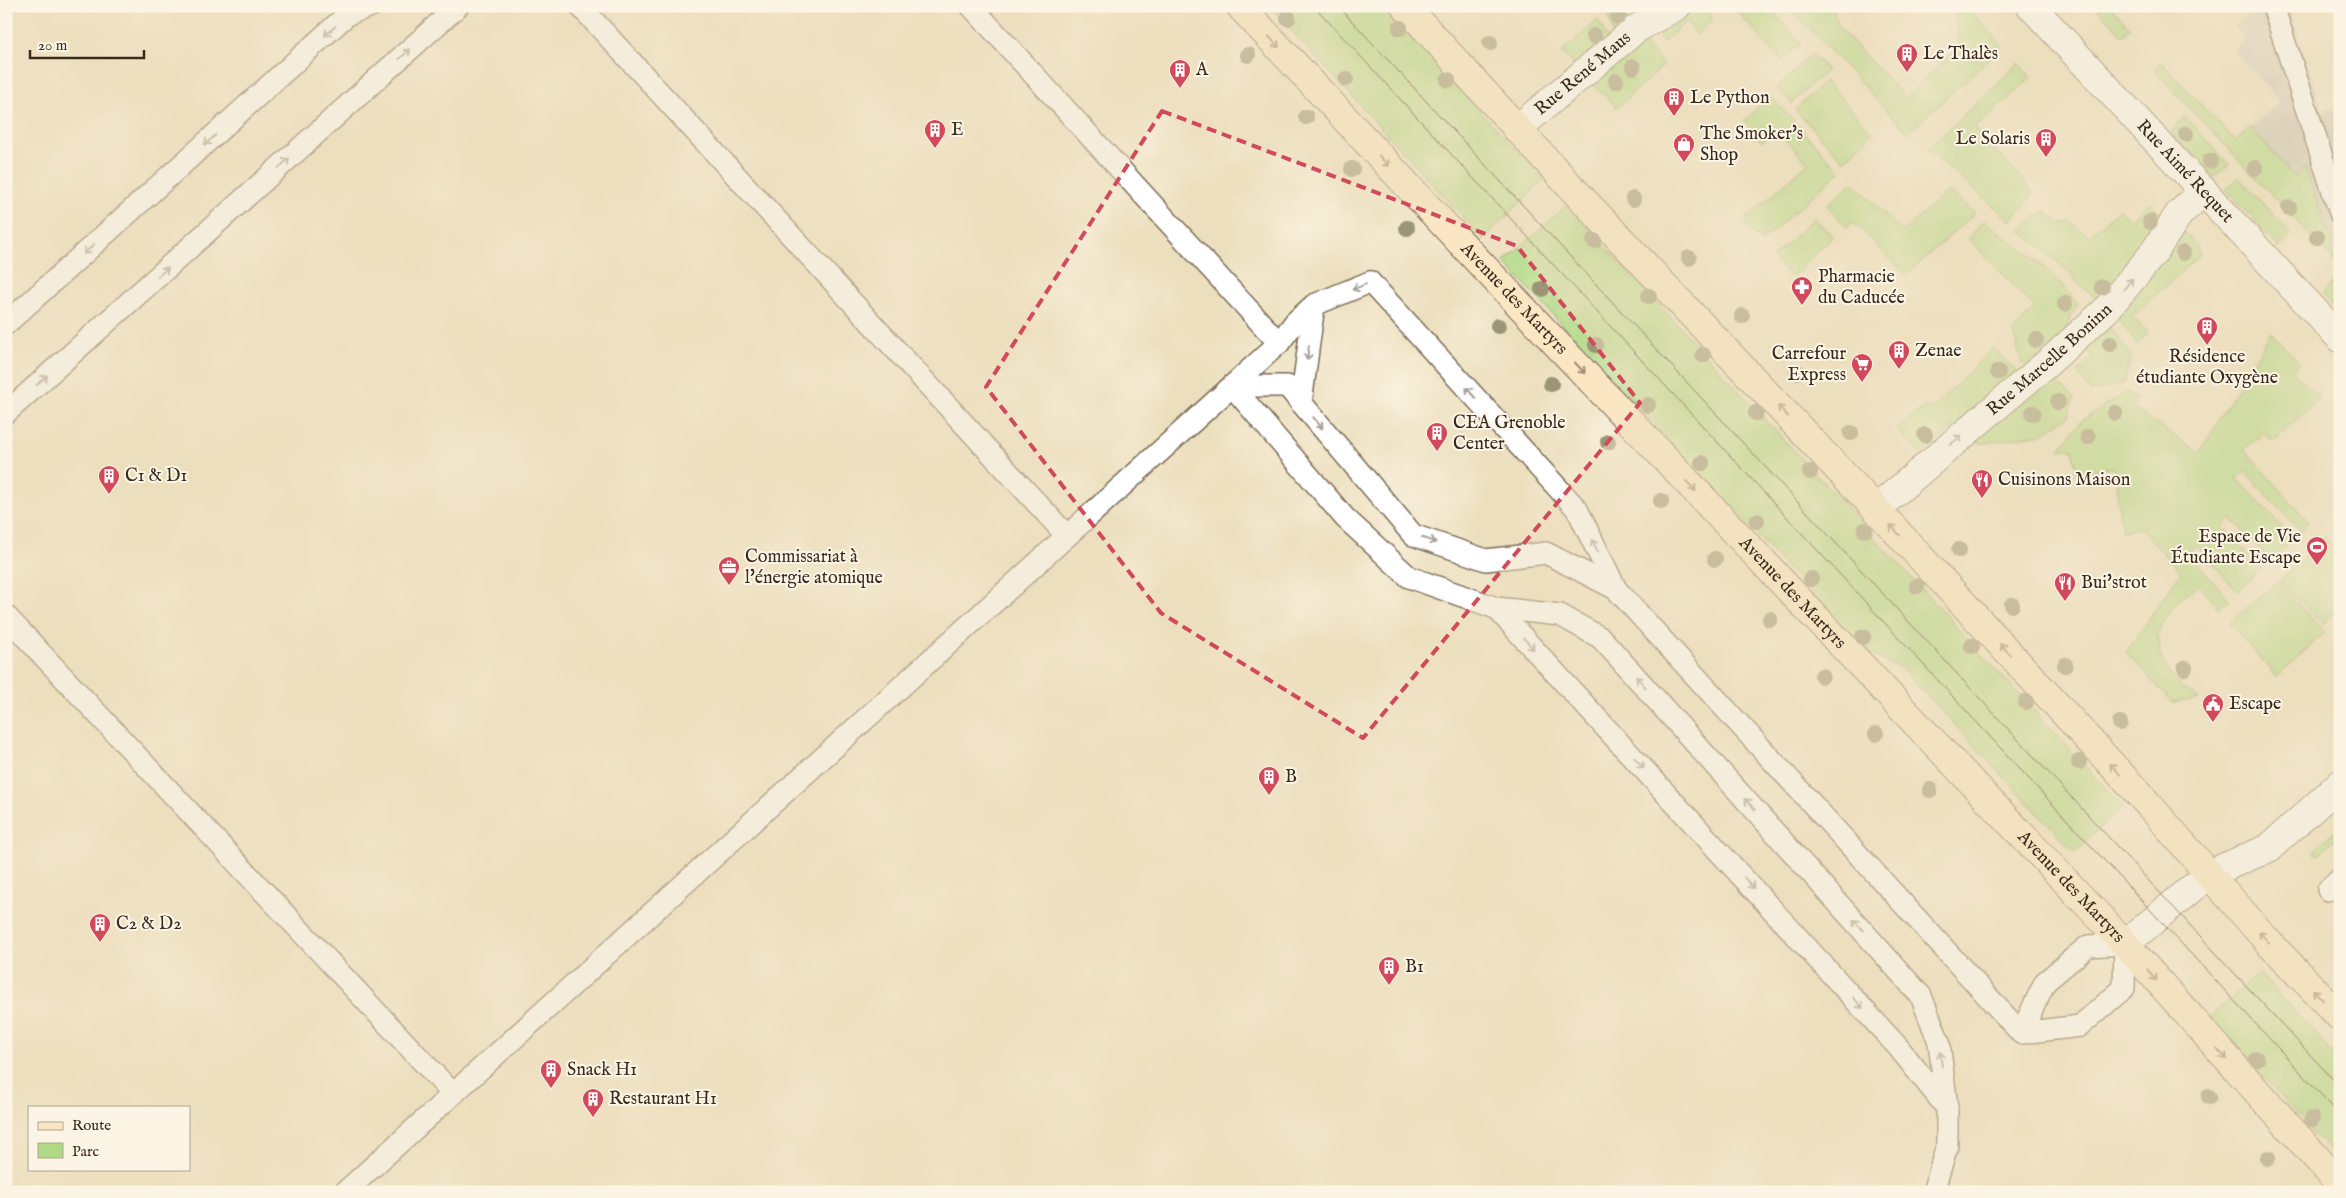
<svg xmlns="http://www.w3.org/2000/svg" width="2346" height="1198" font-family="'IM FELL English',serif">
  <style>
    .industrial { fill: #cac3b8 }
    .green { fill: #b0d985; stroke: #768252 }
    .lines { fill: none; stroke-linecap: round; stroke-linejoin: round }
    .lane-casing { stroke: #796956; stroke-width: 24 }
    .street-casing { stroke: #796956; stroke-width: 30 }
    .secondary-casing { stroke: #796956; stroke-width: 30 }
    .lane { stroke: #fff; stroke-width: 21 }
    .street { stroke: #fff; stroke-width: 28 }
    .secondary { stroke: #fbe6c4; stroke-width: 28 }
    .tram { stroke: #3b2a1e; stroke-width: 1 }
    .tree { fill: #9b9474 }
    .oneway { stroke: #a79f9a }
    .oneway2 { stroke: #9b8871 }
    .marked { fill: none; stroke: #d1495b; stroke-width: 4; stroke-dasharray: 10 6; stroke-linejoin: round }
    .labels { text-anchor: middle; dominant-baseline: central; stroke-width: 4; stroke-linejoin: round; paint-order: stroke }
    .poi-label { font-size: 18px; fill: #3b2a1e; stroke: #fcf5e5; text-anchor: start }
    .street-label { font-size: 18px; fill: #3b2a1e; stroke: #fcf5e5 }
  </style>
  <rect width="100%" height="100%" fill="#fcf5e5"/>
  <filter id="ink" filterUnits="userSpaceOnUse"><feTurbulence type="fractalNoise" baseFrequency=".02" numOctaves="2"/><feDisplacementMap in="SourceGraphic" scale="10" xChannelSelector="R" yChannelSelector="G"/><feConvolveMatrix kernelMatrix="1 2 1 2 8 2 1 2 1" color-interpolation-filters="sRGB"/></filter>
  <filter id="wash" filterUnits="userSpaceOnUse"><feTurbulence type="fractalNoise" baseFrequency=".0096" numOctaves="4" result="noise"/><feDisplacementMap in="SourceGraphic" scale="20" xChannelSelector="R" yChannelSelector="G"/><feGaussianBlur stdDeviation="1.12" result="paint"/><feColorMatrix in="noise" values="0 0 0 0 0 0 0 0 0 0 0 0 0 0 0 0 0 1.4 0 .05"/><feComposite in="paint" operator="in"/></filter>
  <g filter="url(#wash)">
    <rect width="100%" height="100%" fill="#ecdfbd"/>
    <path class="industrial" d="M 2240,6 L 2288,6 L 2323,112 L 2340,106 L 2340,253 L 2235,141 L 2280,102 L 2233,50 L 2245,40 L 2234,26 L 2247,14 Z"/>
    <g class="green">
      <path d="M 1269,6 L 1383,6 L 1544,180 L 1483,239 Z"/>
      <path d="M 1617,6 L 1636,6 L 1625,16 L 1628,27 L 1614,38 L 1608,12 Z"/>
      <path d="M 1684,6 L 1704,6 L 1713,19 L 1697,35 L 1686,22 L 1663,42 L 1654,29 Z"/>
      <path d="M 1732,6 L 1768,6 L 1801,43 L 1782,61 Z"/>
      <path d="M 1788,6 L 1833,6 L 1839,28 L 1905,98 L 1959,48 L 1954,6 L 1967,6 L 2003,46 L 1908,133 Z"/>
      <path d="M 2095,6 L 2110,6 L 2130,28 L 2123,36 Z"/>
      <path d="M 1598,20 L 1608,40 L 1573,65 L 1562,52 Z"/>
      <path d="M 1639,37 L 1664,65 L 1617,108 L 1590,81 Z"/>
      <path d="M 1812,54 L 1827,70 L 1792,103 L 1777,88 Z"/>
      <path d="M 2161,62 L 2235,141 L 2250,127 L 2294,177 L 2305,167 L 2332,244 L 2335,262 L 2154,70 Z"/>
      <path d="M 2019,63 L 2031,78 L 1975,128 L 2034,193 L 2011,221 L 1927,149 Z"/>
      <path d="M 1825,81 L 1873,133 L 1844,161 L 1795,110 Z"/>
      <path d="M 1770,96 L 1840,171 L 1761,242 L 1742,222 L 1808,163 L 1776,130 L 1762,142 L 1744,121 Z"/>
      <path d="M 2184,116 L 2229,164 L 2214,177 L 2171,132 Z"/>
      <path d="M 2239,178 L 2292,235 L 2279,248 L 2226,189 Z"/>
      <path d="M 1853,182 L 1903,232 L 1948,191 L 1975,213 L 1906,275 L 1853,222 L 1847,227 L 1827,205 Z"/>
      <path d="M 2150,202 L 2166,218 L 2101,302 L 2077,282 L 2071,273 L 2021,231 L 2044,210 L 2060,224 L 2069,222 L 2089,236 L 2119,209 L 2130,220 Z"/>
      <path d="M 1567,205 L 2123,807 L 2075,852 L 1901,668 L 1866,653 L 1504,262 Z"/>
      <path d="M 1814,218 L 1833,236 L 1792,277 L 1772,258 Z"/>
      <path d="M 1984,221 C 2018,246 2054,270 2078,305 L 2070,316 L 2065,335 L 2026,367 L 2021,362 L 2014,332 L 2034,307 L 1968,238 Z"/>
      <path d="M 2184,232 L 2197,246 L 2200,255 L 2132,316 L 2148,333 L 2137,345 L 2115,313 Z"/>
      <path d="M 2332,284 L 2340,291 L 2340,315 L 2322,294 Z"/>
      <path d="M 2108,325 L 2131,355 L 2124,383 L 2091,392 L 2077,373 L 2093,357 L 2081,344 Z"/>
      <path d="M 2271,332 L 2300,363 L 2292,370 L 2320,398 L 2273,442 L 2264,433 L 2244,449 L 2309,522 L 2301,531 L 2245,472 L 2237,478 L 2292,538 L 2271,562 L 2231,518 L 2223,527 L 2261,569 L 2238,591 L 2197,546 L 2187,552 L 2230,600 L 2218,608 L 2199,585 L 2180,598 L 2162,623 L 2158,634 L 2159,651 L 2163,663 L 2182,688 L 2199,699 L 2172,702 L 2126,652 L 2181,572 L 2141,528 L 2122,531 L 2114,467 L 2077,473 L 2073,449 L 2060,449 L 2081,421 L 2127,392 L 2139,400 L 2132,407 L 2199,453 Z"/>
      <path d="M 1993,348 L 2019,373 L 1921,455 L 1897,429 L 1925,406 L 1931,410 Z"/>
      <path d="M 2050,376 L 2074,398 L 2068,417 L 2041,434 L 1980,444 L 1978,437 Z"/>
      <path d="M 2324,536 L 2340,552 L 2340,606 L 2323,624 L 2279,581 Z"/>
      <path d="M 2277,582 L 2325,632 L 2276,677 L 2230,623 Z"/>
      <path d="M 2340,826 L 2340,835 L 2319,854 L 2313,851 Z"/>
      <path d="M 2259,973 L 2340,1061 L 2340,1161 L 2208,1019 Z"/>
    </g>
  </g>
  <g filter="url(#ink)">
    <g class="lines">
      <g class="lane-casing">
        <g id="lane">
          <path d="M 580,6 L 1067,536"/>
          <path d="M 971,6 L 1279,343"/>
          <path d="M 2273,6 L 2340,213"/>
          <path d="M 6,324 L 348,14 L 371,6"/>
          <path d="M 1232,386 L 1345,518 L 1409,577 L 1496,608 L 1560,615 L 1601,638 L 1921,996 L 1939,1042 L 1947,1108 L 1947,1146 L 1933,1192"/>
          <path d="M 1232,386 L 1287,386 L 1413,535 L 1486,560 L 1546,553 L 1616,589"/>
          <path d="M 1301,403 L 1314,305"/>
          <path d="M 6,413 L 458,6"/>
          <path d="M 1496,608 L 1898,1047 L 1947,1108"/>
          <path d="M 6,616 L 453,1094"/>
          <path d="M 2328,890 L 2340,879"/>
          <path d="M 2125,944 L 2124,988 L 2080,1026 L 2021,1033 L 2045,982 L 2088,946 Z"/>
          <path d="M 345,1192 L 1232,386 L 1279,343 L 1295,322 L 1314,305 L 1370,282 L 1577,509 L 1616,589 L 2021,1033"/>
        </g>
      </g>
      <g class="street-casing">
        <g id="street">
          <path id="s1" d="M 2031,6 L 2340,338"/>
          <path id="s2" d="M 1517,129 L 1636,29 L 1677,6"/>
          <path id="s3" d="M 1876,509 L 2051,360 L 2106,310 L 2152,255 L 2179,214 L 2204,191"/>
          <path d="M 2125,944 L 2209,874 L 2269,848 L 2340,784"/>
        </g>
      </g>
      <g class="secondary-casing">
        <g id="secondary">
          <path id="s4" d="M 1240,6 L 1479,262 L 2125,944 L 2340,1184"/>
          <path d="M 1405,6 L 1569,185 L 1876,509 L 2148,804 L 2270,944 L 2340,1017"/>
        </g>
      </g>
      <use href="#lane" class="lane"/>
      <use href="#street" class="street"/>
      <use href="#secondary" class="secondary"/>
      <g class="tram">
        <path d="M 1314,6 L 2340,1115"/>
        <path d="M 1338,6 L 2340,1087"/>
      </g>
    </g>
    <g class="tree">
      <circle cx="1618" cy="17" r="8"/>
      <circle cx="1288" cy="18" r="8"/>
      <circle cx="1400" cy="28" r="8"/>
      <circle cx="1594" cy="36" r="8"/>
      <circle cx="1490" cy="43" r="8"/>
      <circle cx="1248" cy="55" r="8"/>
      <circle cx="1633" cy="67" r="8"/>
      <circle cx="1346" cy="79" r="8"/>
      <circle cx="1448" cy="80" r="8"/>
      <circle cx="1616" cy="81" r="8"/>
      <circle cx="1306" cy="117" r="8"/>
      <circle cx="2186" cy="134" r="8"/>
      <circle cx="2210" cy="161" r="8"/>
      <circle cx="2255" cy="168" r="8"/>
      <circle cx="1352" cy="169" r="8"/>
      <circle cx="1633" cy="199" r="8"/>
      <circle cx="2289" cy="208" r="8"/>
      <circle cx="2150" cy="222" r="8"/>
      <circle cx="1407" cy="228" r="8"/>
      <circle cx="2317" cy="237" r="8"/>
      <circle cx="1594" cy="241" r="8"/>
      <circle cx="2183" cy="253" r="8"/>
      <circle cx="1689" cy="258" r="8"/>
      <circle cx="2102" cy="287" r="8"/>
      <circle cx="1542" cy="289" r="8"/>
      <circle cx="1649" cy="296" r="8"/>
      <circle cx="2065" cy="304" r="8"/>
      <circle cx="1742" cy="316" r="8"/>
      <circle cx="1498" cy="326" r="8"/>
      <circle cx="2036" cy="340" r="8"/>
      <circle cx="2110" cy="344" r="8"/>
      <circle cx="1596" cy="345" r="8"/>
      <circle cx="1703" cy="355" r="8"/>
      <circle cx="1797" cy="372" r="8"/>
      <circle cx="1998" cy="372" r="8"/>
      <circle cx="1551" cy="384" r="8"/>
      <circle cx="2058" cy="402" r="8"/>
      <circle cx="1648" cy="405" r="8"/>
      <circle cx="1756" cy="413" r="8"/>
      <circle cx="2033" cy="413" r="8"/>
      <circle cx="2115" cy="413" r="8"/>
      <circle cx="1851" cy="433" r="8"/>
      <circle cx="1925" cy="435" r="8"/>
      <circle cx="2088" cy="437" r="8"/>
      <circle cx="1608" cy="442" r="8"/>
      <circle cx="1702" cy="463" r="8"/>
      <circle cx="1810" cy="472" r="8"/>
      <circle cx="1661" cy="501" r="8"/>
      <circle cx="1757" cy="521" r="8"/>
      <circle cx="1865" cy="530" r="8"/>
      <circle cx="1959" cy="550" r="8"/>
      <circle cx="1715" cy="559" r="8"/>
      <circle cx="1811" cy="579" r="8"/>
      <circle cx="1917" cy="586" r="8"/>
      <circle cx="2012" cy="605" r="8"/>
      <circle cx="1770" cy="619" r="8"/>
      <circle cx="1863" cy="637" r="8"/>
      <circle cx="1972" cy="646" r="8"/>
      <circle cx="2065" cy="665" r="8"/>
      <circle cx="2185" cy="668" r="8"/>
      <circle cx="1822" cy="676" r="8"/>
      <circle cx="2026" cy="702" r="8"/>
      <circle cx="2120" cy="723" r="8"/>
      <circle cx="1876" cy="734" r="8"/>
      <circle cx="2079" cy="762" r="8"/>
      <circle cx="1930" cy="790" r="8"/>
      <circle cx="2257" cy="1059" r="8"/>
      <circle cx="2209" cy="1097" r="8"/>
      <circle cx="2312" cy="1119" r="8"/>
      <circle cx="2268" cy="1158" r="8"/>
    </g>
    <defs><path id="oneway-shaft" d="M-6 0H5M1.5-3L5.5 0L1.5 3" fill="none" stroke-width="1.6" stroke-linecap="round" stroke-linejoin="round" transform="scale(1.25)"/></defs>
    <g class="oneway">
      <use href="#oneway-shaft" transform="translate(330 31) rotate(138)"/>
      <use href="#oneway-shaft" transform="translate(405 54) rotate(-42)"/>
      <use href="#oneway-shaft" transform="translate(210 140) rotate(138)"/>
      <use href="#oneway-shaft" transform="translate(284 163) rotate(-42)"/>
      <use href="#oneway-shaft" transform="translate(89 249) rotate(138)"/>
      <use href="#oneway-shaft" transform="translate(163 272) rotate(-42)"/>
      <use href="#oneway-shaft" transform="translate(2128 284) rotate(-51)"/>
      <use href="#oneway-shaft" transform="translate(1359 287) rotate(158)"/>
      <use href="#oneway-shaft" transform="translate(1308 353) rotate(97)"/>
      <use href="#oneway-shaft" transform="translate(42 380) rotate(-42)"/>
      <use href="#oneway-shaft" transform="translate(1471 393) rotate(-132)"/>
      <use href="#oneway-shaft" transform="translate(1318 423) rotate(50)"/>
      <use href="#oneway-shaft" transform="translate(1956 440) rotate(-40)"/>
      <use href="#oneway-shaft" transform="translate(1429 540) rotate(19)"/>
      <use href="#oneway-shaft" transform="translate(1595 546) rotate(-116)"/>
      <use href="#oneway-shaft" transform="translate(1529 644) rotate(48)"/>
      <use href="#oneway-shaft" transform="translate(1641 682) rotate(-132)"/>
      <use href="#oneway-shaft" transform="translate(1639 763) rotate(48)"/>
      <use href="#oneway-shaft" transform="translate(1750 804) rotate(-132)"/>
      <use href="#oneway-shaft" transform="translate(1749 883) rotate(48)"/>
      <use href="#oneway-shaft" transform="translate(1858 925) rotate(-132)"/>
      <use href="#oneway-shaft" transform="translate(1858 1003) rotate(48)"/>
      <use href="#oneway-shaft" transform="translate(1941 1059) rotate(-97)"/>
    </g>
    <g class="oneway2">
      <use href="#oneway-shaft" transform="translate(1274 42) rotate(47)"/>
      <use href="#oneway-shaft" transform="translate(1384 161) rotate(47)"/>
      <use href="#oneway-shaft" transform="translate(1580 368) rotate(47)"/>
      <use href="#oneway-shaft" transform="translate(1783 411) rotate(-133)"/>
      <use href="#oneway-shaft" transform="translate(1691 486) rotate(47)"/>
      <use href="#oneway-shaft" transform="translate(1895 530) rotate(-133)"/>
      <use href="#oneway-shaft" transform="translate(2005 649) rotate(-133)"/>
      <use href="#oneway-shaft" transform="translate(2115 769) rotate(-133)"/>
      <use href="#oneway-shaft" transform="translate(2264 937) rotate(-131)"/>
      <use href="#oneway-shaft" transform="translate(2152 975) rotate(49)"/>
      <use href="#oneway-shaft" transform="translate(2318 995) rotate(-133)"/>
      <use href="#oneway-shaft" transform="translate(2222 1054) rotate(48)"/>
    </g>
  </g>
  <path d="M0 0H2346V1198H0ZM 1162,111 L 1517,246 L 1640,403 L 1363,738 L 1161,613 L 986,387 Z" fill="#ecdfbd" fill-opacity=".55" fill-rule="evenodd"/>
  <path class="marked" d="M 1162,111 L 1517,246 L 1640,403 L 1363,738 L 1161,613 L 986,387 Z"/>
  <defs>
    <g id="building-pin" transform="scale(1.125)"><path d="M0 17L-7.5 6A9.5 9.5 0 1 1 7.5 6Z" fill="#d1495b" stroke="#fcf5e5"/><path d="M-4-6H4V6H1V3H-1V6H-4ZM-2.5-4.3h1.7v1.8h-1.7ZM.8-4.3h1.7v1.8H.8ZM-2.5-1h1.7V.8h-1.7ZM.8-1h1.7V.8H.8Z" fill="#fff"/></g>
    <g id="shop-pin" transform="scale(1.125)"><path d="M0 17L-7.5 6A9.5 9.5 0 1 1 7.5 6Z" fill="#d1495b" stroke="#fcf5e5"/><path d="M-5-2.5h2.3a2.7 3.5 0 0 1 5.4 0H5L5.5 6h-11ZM-1.5-2.5h3a1.5 2.3 0 0 0-3 0Z" fill="#fff"/></g>
    <g id="pharmacy-pin" transform="scale(1.125)"><path d="M0 17L-7.5 6A9.5 9.5 0 1 1 7.5 6Z" fill="#d1495b" stroke="#fcf5e5"/><path d="M-2-6h4v4h4v4h-4v4h-4v-4h-4v-4h4Z" fill="#fff"/></g>
    <g id="supermarket-pin" transform="scale(1.125)"><path d="M0 17L-7.5 6A9.5 9.5 0 1 1 7.5 6Z" fill="#d1495b" stroke="#fcf5e5"/><path d="M-6-5.5h2.5l.6 2H6L4.5 2H-2.5L-4.4-4H-6ZM-1.5 3.2a1.3 1.3 0 1 0 .1 0ZM3 3.2a1.3 1.3 0 1 0 .1 0Z" fill="#fff"/></g>
    <g id="restaurant-pin" transform="scale(1.125)"><path d="M0 17L-7.5 6A9.5 9.5 0 1 1 7.5 6Z" fill="#d1495b" stroke="#fcf5e5"/><path d="M-5-6h1v4h1v-4h1v4h1v-4h1v5L-1.5 .5V6h-2V.5L-5-1ZM5-6V6H3V1.5H1.5Q1.5-4 5-6Z" fill="#fff"/></g>
    <g id="stadium-pin" transform="scale(1.125)"><path d="M0 17L-7.5 6A9.5 9.5 0 1 1 7.5 6Z" fill="#d1495b" stroke="#fcf5e5"/><path d="M0-5a6.5 5 0 1 0 0 10a6.5 5 0 1 0 0-10ZM-3.5-1.8h7v3.6h-7Z" fill="#fff"/></g>
    <g id="office-pin" transform="scale(1.125)"><path d="M0 17L-7.5 6A9.5 9.5 0 1 1 7.5 6Z" fill="#d1495b" stroke="#fcf5e5"/><path d="M-6-3h4V-5.5h4V-3h4V5H-6ZM-1-4.5V-3h2v-1.5ZM-6 0V1H6V0Z" fill="#fff"/></g>
    <g id="civic-pin" transform="scale(1.125)"><path d="M0 17L-7.5 6A9.5 9.5 0 1 1 7.5 6Z" fill="#d1495b" stroke="#fcf5e5"/><path d="M-.6-6.5H3V-4.5H.6V-3L4-1V1h2V6H-6V1h2V-1L-.6-3ZM-1.2 2.5V6h2.4V2.5Z" fill="#fff"/></g>
  </defs>
  <g fill-rule="evenodd">
    <use href="#building-pin" x="1907" y="54"/>
    <use href="#building-pin" x="1180" y="70"/>
    <use href="#building-pin" x="1674" y="98"/>
    <use href="#building-pin" x="935" y="130"/>
    <use href="#building-pin" x="2046" y="139"/>
    <use href="#shop-pin" x="1684" y="144"/>
    <use href="#pharmacy-pin" x="1802" y="287"/>
    <use href="#building-pin" x="2207" y="327"/>
    <use href="#building-pin" x="1899" y="351"/>
    <use href="#supermarket-pin" x="1862" y="364"/>
    <use href="#building-pin" x="1437" y="433"/>
    <use href="#building-pin" x="109" y="476"/>
    <use href="#restaurant-pin" x="1982" y="480"/>
    <use href="#stadium-pin" x="2317" y="547"/>
    <use href="#office-pin" x="729" y="567"/>
    <use href="#restaurant-pin" x="2065" y="583"/>
    <use href="#civic-pin" x="2213" y="704"/>
    <use href="#building-pin" x="1269" y="777"/>
    <use href="#building-pin" x="100" y="924"/>
    <use href="#building-pin" x="1389" y="967"/>
    <use href="#building-pin" x="551" y="1070"/>
    <use href="#building-pin" x="593" y="1099"/>
  </g>
  <g class="labels">
    <g class="poi-label">
      <text x="1923" y="54">Le Thalès</text>
      <text x="1196" y="70">A</text>
      <text x="1690" y="98">Le Python</text>
      <text x="951" y="130">E</text>
      <text x="1700" y="134">The Smoker's<tspan x="1700" dy="21">Shop</tspan></text>
      <text x="2030" y="139" text-anchor="end">Le Solaris</text>
      <text x="1818" y="277">Pharmacie<tspan x="1818" dy="21">du Caducée</tspan></text>
      <text x="1915" y="351">Zenae</text>
      <text x="1846" y="354" text-anchor="end">Carrefour<tspan x="1846" dy="21">Express</tspan></text>
      <text x="2207" y="357" text-anchor="middle">Résidence<tspan x="2207" dy="21">étudiante Oxygène</tspan></text>
      <text x="1453" y="423">CEA Grenoble<tspan x="1453" dy="21">Center</tspan></text>
      <text x="125" y="476">C1 &amp; D1</text>
      <text x="1998" y="480">Cuisinons Maison</text>
      <text x="2301" y="537" text-anchor="end">Espace de Vie<tspan x="2301" dy="21">Étudiante Escape</tspan></text>
      <text x="745" y="557">Commissariat à<tspan x="745" dy="21">l'énergie atomique</tspan></text>
      <text x="2081" y="583">Bui'strot</text>
      <text x="2229" y="704">Escape</text>
      <text x="1285" y="777">B</text>
      <text x="116" y="924">C2 &amp; D2</text>
      <text x="1405" y="967">B1</text>
      <text x="567" y="1070">Snack H1</text>
      <text x="609" y="1099">Restaurant H1</text>
    </g>
    <g class="street-label">
      <text stroke="none"><textPath href="#s2" startOffset="86">Rue René Maus</textPath></text>
      <text stroke="none"><textPath href="#s1" startOffset="226">Rue Aimé Requet</textPath></text>
      <text stroke="none"><textPath href="#s4" startOffset="401">Avenue des Martyrs</textPath></text>
      <text stroke="none"><textPath href="#s3" startOffset="229">Rue Marcelle Boninn</textPath></text>
      <text stroke="none"><textPath href="#s4" startOffset="806">Avenue des Martyrs</textPath></text>
      <text stroke="none"><textPath href="#s4" startOffset="1211">Avenue des Martyrs</textPath></text>
    </g>
  </g>
  <rect width="2346" height="1198" fill="none" stroke="#fcf5e5" stroke-width="25"/>
  <rect x="28" y="1106" width="162" height="65" fill="#fcf5e5" stroke="#afa495"/>
  <rect x="38" y="1122" width="25" height="8" fill="#fbe6c4" stroke="#afa495"/>
  <text x="72" y="1130" font-size="15" fill="#3b2a1e">Route</text>
  <rect x="38" y="1143" width="25" height="15" fill="#b0d985" stroke="#afa495"/>
  <text x="72" y="1156" font-size="15" fill="#3b2a1e">Parc</text>
  <path d="M30 50v8h114v-8" fill="none" stroke="#3b2a1e" stroke-width="2.5"/>
  <text x="38" y="50" font-size="15" fill="#3b2a1e" stroke="#fcf5e5" stroke-width="4" paint-order="stroke">20 m</text>
</svg>
